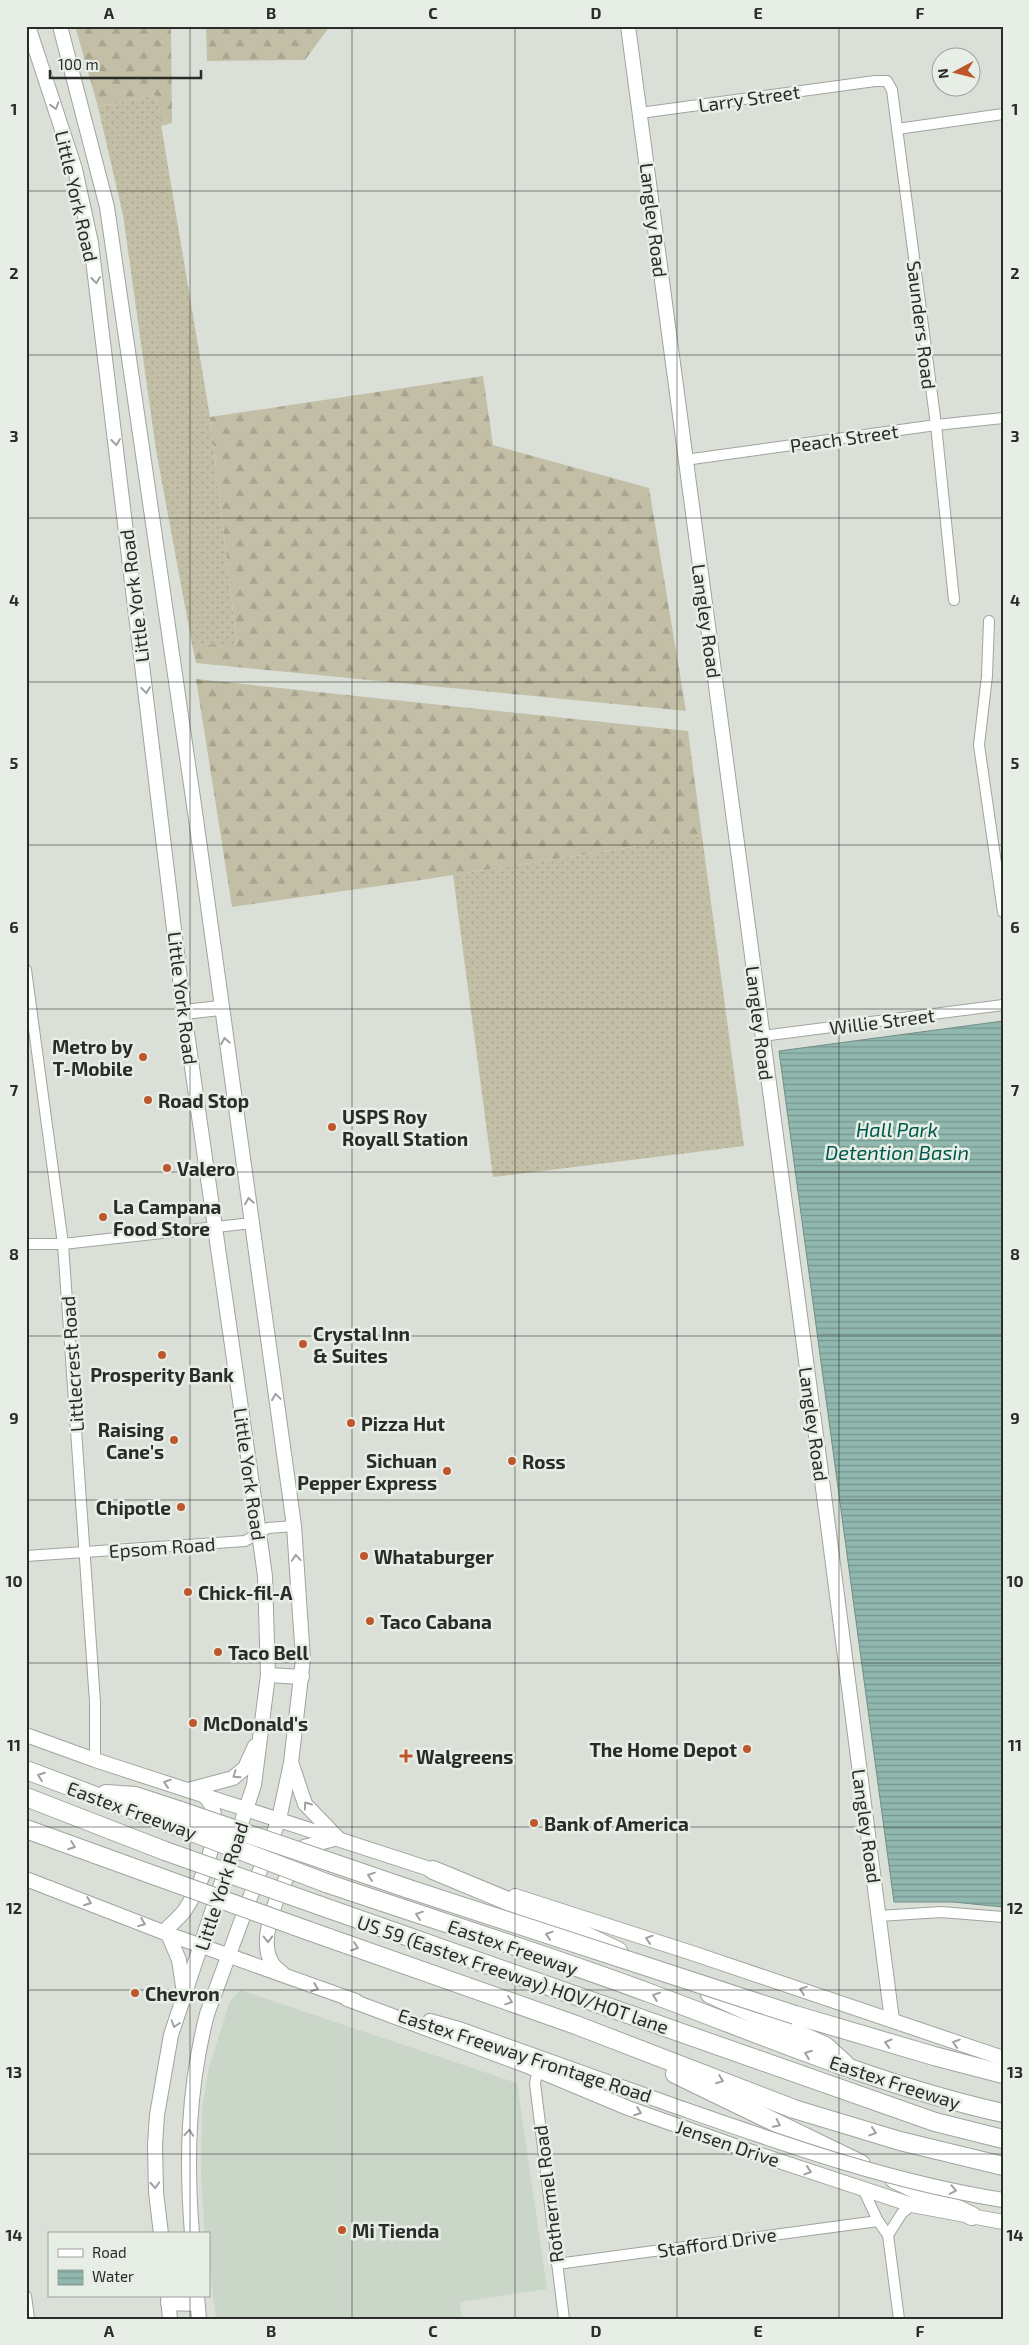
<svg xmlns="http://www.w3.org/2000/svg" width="1029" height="2345" font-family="'Exo 2',sans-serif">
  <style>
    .built { fill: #cad6c8 }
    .grass { fill: url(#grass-dots) }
    .forest { fill: url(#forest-firs) }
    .water { fill: url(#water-rules); stroke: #718e87 }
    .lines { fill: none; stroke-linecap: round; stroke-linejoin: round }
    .street-casing { stroke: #9ea59d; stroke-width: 12 }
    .secondary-casing { stroke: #9ea59d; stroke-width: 16 }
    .highway-casing { stroke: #9ea59d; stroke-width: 20 }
    .street { stroke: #fff; stroke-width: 10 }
    .secondary { stroke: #fff; stroke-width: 14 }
    .highway { stroke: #fff; stroke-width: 18 }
    .secondary-bridge-casing { stroke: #9ea59d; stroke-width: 16; stroke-linecap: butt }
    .highway-bridge-casing { stroke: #9ea59d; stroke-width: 20; stroke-linecap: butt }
    .secondary-bridge { stroke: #fff; stroke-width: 14 }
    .highway-bridge { stroke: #fff; stroke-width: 18 }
    .oneway { stroke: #9fa09f }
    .grid { fill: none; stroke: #292c29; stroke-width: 1; stroke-opacity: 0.55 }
    .poi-dot { fill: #be572c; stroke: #e7eee5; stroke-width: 2 }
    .labels { text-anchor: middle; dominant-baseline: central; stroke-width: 5; stroke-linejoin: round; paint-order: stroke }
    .street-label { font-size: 19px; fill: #292c29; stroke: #e7eee5 }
    .poi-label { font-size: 19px; font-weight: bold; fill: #292c29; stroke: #e7eee5; text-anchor: start }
    .water-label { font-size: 20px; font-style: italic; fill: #00584c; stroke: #e7eee5 }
    .neatline { fill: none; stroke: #292c29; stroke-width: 2 }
    .grid-label { font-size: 16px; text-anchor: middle; font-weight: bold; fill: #292c29 }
  </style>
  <defs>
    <pattern id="grass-dots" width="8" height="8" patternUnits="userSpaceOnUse" patternTransform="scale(1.25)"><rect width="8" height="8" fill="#c3bfa6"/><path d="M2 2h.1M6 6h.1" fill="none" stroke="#a8a48f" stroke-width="1.8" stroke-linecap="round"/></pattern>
    <pattern id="forest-firs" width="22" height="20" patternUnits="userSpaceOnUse" patternTransform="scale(1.25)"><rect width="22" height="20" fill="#c3bfa6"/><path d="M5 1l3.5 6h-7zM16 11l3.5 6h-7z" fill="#a8a48f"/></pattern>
    <pattern id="water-rules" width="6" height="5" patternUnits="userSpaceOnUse" patternTransform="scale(1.25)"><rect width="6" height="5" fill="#90b8af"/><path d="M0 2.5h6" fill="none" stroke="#76968e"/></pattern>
  </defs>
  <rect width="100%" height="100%" fill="#dae0d8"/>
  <path class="built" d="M 240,1990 L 517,2083 L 547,2289 L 460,2302 L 462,2319 L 216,2319 L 209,2263 L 209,2234 L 205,2234 L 204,2225 L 201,2175 L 202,2110 L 209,2067 L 230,2001 Z"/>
  <g class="grass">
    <path d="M 156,95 L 210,417 L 237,646 L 192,644 L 156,450 L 123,215 L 98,107 Z"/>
    <path d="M 702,836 L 744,1146 L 493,1177 L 453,875 Z"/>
  </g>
  <g class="forest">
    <path d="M 75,26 L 171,26 L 172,123 L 161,126 L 156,95 L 98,107 Z"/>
    <path d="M 206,26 L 330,26 L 305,60 L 207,61 Z"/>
    <path d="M 483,376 L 493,445 L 649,488 L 686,711 L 196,663 L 192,644 L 237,645 L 210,417 Z"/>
    <path d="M 196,679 L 688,731 L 702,836 L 421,880 L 232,907 Z"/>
  </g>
  <path class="water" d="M 1003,1021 L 1003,1907 L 953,1902 L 894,1902 L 779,1051 Z"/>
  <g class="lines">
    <g class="street-casing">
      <g id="street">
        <path d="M 640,113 L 875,81 L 887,81 L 892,90 L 936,425 L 954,600"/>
        <path d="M 897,129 L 1003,114"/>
        <path d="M 685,460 L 936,425 L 1003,418"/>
        <path d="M 989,621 L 987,676 L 979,745 L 1003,912"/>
        <path d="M 26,970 L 63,1244 L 95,1702 L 95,1760"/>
        <path d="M 762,1036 L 1003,1005"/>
        <path d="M 26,1244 L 63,1244 L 252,1223"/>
        <path d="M 26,1556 L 245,1541 L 268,1528 L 294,1526"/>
        <path d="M 879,1916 L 941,1912 L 1003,1917"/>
        <path d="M 538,2070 L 535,2083 L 564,2319"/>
        <path d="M 863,2189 L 878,2221 L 888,2235 L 899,2319"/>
        <path d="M 888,2235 L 902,2213 L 912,2205"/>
        <path d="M 557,2264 L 878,2221"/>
        <path d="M 26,2296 L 29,2319"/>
      </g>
    </g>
    <g class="secondary-casing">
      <g id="secondary">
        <path d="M 28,26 L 75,169 L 91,243 L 184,1012 L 259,1533 L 265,1576 L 268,1675 L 254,1785 L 171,2035 L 157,2115 L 155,2145 L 156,2192 L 161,2234"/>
        <path d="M 60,26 L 107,207 L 195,812 L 294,1526 L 303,1659 L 291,1763 L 279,1819 L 207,2014 C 188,2089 186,2158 192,2234"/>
        <path d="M 628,26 L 827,1518 L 892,2020"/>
        <path d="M 184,1012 L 220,1008"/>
        <path d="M 268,1675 L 302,1677"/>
        <path d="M 26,1735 L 95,1760 L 442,1873"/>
        <path d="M 292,1765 L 305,1804 L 336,1836"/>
        <path d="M 188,1790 L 233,1778 L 245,1768 L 255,1746"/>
        <path d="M 26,1879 L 168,1934 L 356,2001"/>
        <path d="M 515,1896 L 692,1953 L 1003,2058"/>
        <path d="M 163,1932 C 171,1925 179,1918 185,1910 C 200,1888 225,1828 210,1803 C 209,1800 205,1797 203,1794"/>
        <path d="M 168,1934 L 179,1960 L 184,1993"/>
        <path d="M 283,1974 C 280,1971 274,1967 272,1963 C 254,1934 288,1872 304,1847 L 338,1838"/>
        <path d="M 347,1999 L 530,2067 L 628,2108 L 752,2152 L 912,2205 L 1003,2222"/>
        <path d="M 430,2021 L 459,2029 L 672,2105"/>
        <path d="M 168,2296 L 170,2319"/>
        <path d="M 197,2296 L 199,2319"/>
        <path d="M 168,2303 L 197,2304"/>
      </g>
    </g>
    <g class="highway-casing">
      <g id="highway">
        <path d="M 26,1770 L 176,1826"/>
        <path d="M 106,1794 L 135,1796 L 181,1811"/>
        <path d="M 26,1797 L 165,1851"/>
        <path d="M 26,1829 L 156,1876"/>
        <path d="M 333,1863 L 409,1889"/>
        <path d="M 433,1870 L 544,1916 L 618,1951"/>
        <path d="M 326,1883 C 435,1920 545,1954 652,1994 C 768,2037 881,2086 1003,2113"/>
        <path d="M 318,1905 L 935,2122 L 1003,2139"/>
        <path d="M 309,1931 L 576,2025 L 794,2109 L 900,2141 L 1003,2166"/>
        <path d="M 710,1994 L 825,2046 L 845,2064"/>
        <path d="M 795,2015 L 934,2056 L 1003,2074"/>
        <path d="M 675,2074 L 861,2164"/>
        <path d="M 894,2179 L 972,2216"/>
      </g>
    </g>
    <use href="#street" class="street"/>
    <use href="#secondary" class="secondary"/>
    <use href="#highway" class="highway"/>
    <g class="secondary-bridge-casing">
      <path id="secondary-bridge" d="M 672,2105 C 781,2143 889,2182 1003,2200"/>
    </g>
    <g class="highway-bridge-casing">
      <g id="highway-bridge">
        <path d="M 181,1811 L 333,1863"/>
        <path d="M 176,1826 L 326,1883"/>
        <path d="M 165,1851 L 318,1905"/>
        <path d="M 156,1876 L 309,1931"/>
        <path d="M 409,1889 L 795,2015"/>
      </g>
    </g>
    <use href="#secondary-bridge" class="secondary-bridge"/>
    <use href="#highway-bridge" class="highway-bridge"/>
  </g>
  <defs><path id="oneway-chevron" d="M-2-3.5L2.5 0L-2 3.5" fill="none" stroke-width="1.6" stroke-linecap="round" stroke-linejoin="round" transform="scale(1.25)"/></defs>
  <g class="oneway">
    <use href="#oneway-chevron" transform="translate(55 106) rotate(73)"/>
    <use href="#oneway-chevron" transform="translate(96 280) rotate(83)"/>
    <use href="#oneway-chevron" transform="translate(116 442) rotate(83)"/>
    <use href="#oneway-chevron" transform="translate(146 690) rotate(83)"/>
    <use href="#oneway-chevron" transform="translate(225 1041) rotate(-99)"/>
    <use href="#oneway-chevron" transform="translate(249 1201) rotate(-99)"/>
    <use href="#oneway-chevron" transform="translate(276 1397) rotate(-98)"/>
    <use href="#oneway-chevron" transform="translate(296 1558) rotate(-94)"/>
    <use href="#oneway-chevron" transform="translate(236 1775) rotate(145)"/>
    <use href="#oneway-chevron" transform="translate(41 1776) rotate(-160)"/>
    <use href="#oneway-chevron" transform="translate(167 1783) rotate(-162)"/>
    <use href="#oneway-chevron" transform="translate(307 1805) rotate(-125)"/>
    <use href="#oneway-chevron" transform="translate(72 1846) rotate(20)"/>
    <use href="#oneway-chevron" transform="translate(371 1876) rotate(-161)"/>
    <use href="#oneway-chevron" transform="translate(88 1902) rotate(20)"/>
    <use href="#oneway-chevron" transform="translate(419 1915) rotate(-161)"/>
    <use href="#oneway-chevron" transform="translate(142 1923) rotate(22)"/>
    <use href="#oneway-chevron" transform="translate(549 1935) rotate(-162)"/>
    <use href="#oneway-chevron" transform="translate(268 1939) rotate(89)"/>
    <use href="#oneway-chevron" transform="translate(649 1939) rotate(-162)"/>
    <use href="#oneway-chevron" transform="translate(355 1947) rotate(19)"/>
    <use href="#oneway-chevron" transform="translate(315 1988) rotate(21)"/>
    <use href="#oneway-chevron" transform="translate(803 1990) rotate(-161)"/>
    <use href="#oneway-chevron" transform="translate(656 1996) rotate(-159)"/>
    <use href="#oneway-chevron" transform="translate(509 2001) rotate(19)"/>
    <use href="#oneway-chevron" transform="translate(175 2024) rotate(108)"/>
    <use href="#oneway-chevron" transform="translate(888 2043) rotate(-164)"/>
    <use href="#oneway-chevron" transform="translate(956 2043) rotate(-162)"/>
    <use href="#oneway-chevron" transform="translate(808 2054) rotate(-159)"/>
    <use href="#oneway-chevron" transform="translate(720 2080) rotate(21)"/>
    <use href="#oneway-chevron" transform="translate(638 2112) rotate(20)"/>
    <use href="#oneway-chevron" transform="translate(777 2124) rotate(26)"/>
    <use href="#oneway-chevron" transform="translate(873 2132) rotate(18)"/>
    <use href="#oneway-chevron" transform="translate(189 2133) rotate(-86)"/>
    <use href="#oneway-chevron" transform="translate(808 2171) rotate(18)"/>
    <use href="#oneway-chevron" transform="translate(155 2185) rotate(87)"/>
    <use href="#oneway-chevron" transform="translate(953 2190) rotate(11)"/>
  </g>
  <path class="grid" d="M 190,26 L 190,2234M 352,26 L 352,2319M 515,26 L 515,2319M 677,26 L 677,2319M 839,26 L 839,2319M 26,191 L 1003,191M 26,355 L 1003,355M 26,518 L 1003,518M 26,682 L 1003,682M 26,845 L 1003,845M 26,1009 L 1003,1009M 26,1172 L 1003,1172M 26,1336 L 1003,1336M 26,1500 L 1003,1500M 26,1663 L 1003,1663M 26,1827 L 1003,1827M 26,1990 L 1003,1990M 26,2154 L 1003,2154M 190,2296 L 190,2319"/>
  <g class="poi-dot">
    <circle cx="143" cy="1057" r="5"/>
    <circle cx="148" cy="1100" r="5"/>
    <circle cx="332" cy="1127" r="5"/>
    <circle cx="167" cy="1168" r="5"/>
    <circle cx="103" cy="1217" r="5"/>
    <circle cx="303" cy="1344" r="5"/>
    <circle cx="162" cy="1355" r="5"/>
    <circle cx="351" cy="1423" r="5"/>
    <circle cx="174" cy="1440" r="5"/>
    <circle cx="512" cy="1461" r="5"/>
    <circle cx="447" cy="1471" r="5"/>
    <circle cx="181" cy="1507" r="5"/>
    <circle cx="364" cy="1556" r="5"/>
    <circle cx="188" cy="1592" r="5"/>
    <circle cx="370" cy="1621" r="5"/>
    <circle cx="218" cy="1652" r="5"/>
    <circle cx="193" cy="1723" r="5"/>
    <circle cx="747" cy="1749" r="5"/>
    <path d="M403.5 1748.5h5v5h5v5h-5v5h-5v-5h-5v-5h5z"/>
    <circle cx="534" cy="1823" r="5"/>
    <circle cx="135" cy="1993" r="5"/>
    <circle cx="342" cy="2230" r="5"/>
  </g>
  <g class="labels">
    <g class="street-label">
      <text transform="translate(749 98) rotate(-8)">Larry Street</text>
      <text transform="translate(77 196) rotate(77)">Little York Road</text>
      <text transform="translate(654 220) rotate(83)">Langley Road</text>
      <text transform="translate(922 325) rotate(83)">Saunders Road</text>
      <text transform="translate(844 438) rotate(-8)">Peach Street</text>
      <text transform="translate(134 596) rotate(-97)">Little York Road</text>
      <text transform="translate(707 621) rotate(82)">Langley Road</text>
      <text transform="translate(183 998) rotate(83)">Little York Road</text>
      <text transform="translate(882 1021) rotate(-7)">Willie Street</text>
      <text transform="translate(760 1023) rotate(83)">Langley Road</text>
      <text transform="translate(72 1364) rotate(-94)">Littlecrest Road</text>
      <text transform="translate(814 1424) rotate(82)">Langley Road</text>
      <text transform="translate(250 1474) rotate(82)">Little York Road</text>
      <text transform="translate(162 1547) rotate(-4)">Epsom Road</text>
      <text transform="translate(132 1810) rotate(20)">Eastex Freeway</text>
      <text transform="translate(867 1826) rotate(82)">Langley Road</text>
      <text transform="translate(221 1886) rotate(-72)">Little York Road</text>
      <text transform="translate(513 1947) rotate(19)">Eastex Freeway</text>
      <text transform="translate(513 1974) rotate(19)">US 59 (Eastex Freeway) HOV/HOT lane</text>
      <text transform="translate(525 2055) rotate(18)">Eastex Freeway Frontage Road</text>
      <text transform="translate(895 2082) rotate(18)">Eastex Freeway</text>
      <text transform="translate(728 2143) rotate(19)">Jensen Drive</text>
      <text transform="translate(548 2194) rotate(-97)">Rothermel Road</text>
      <text transform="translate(717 2242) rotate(-8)">Stafford Drive</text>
    </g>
    <g class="poi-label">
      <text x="133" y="1046" text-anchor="end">Metro by<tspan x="133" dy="22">T-Mobile</tspan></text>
      <text x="158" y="1100">Road Stop</text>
      <text x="342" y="1116">USPS Roy<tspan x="342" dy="22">Royall Station</tspan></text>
      <text x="177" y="1168">Valero</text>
      <text x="113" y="1206">La Campana<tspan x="113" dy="22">Food Store</tspan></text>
      <text x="313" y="1333">Crystal Inn<tspan x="313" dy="22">&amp; Suites</tspan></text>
      <text x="162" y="1374" text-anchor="middle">Prosperity Bank</text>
      <text x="361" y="1423">Pizza Hut</text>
      <text x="164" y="1429" text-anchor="end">Raising<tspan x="164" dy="22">Cane's</tspan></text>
      <text x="437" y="1460" text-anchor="end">Sichuan<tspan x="437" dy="22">Pepper Express</tspan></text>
      <text x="522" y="1461">Ross</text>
      <text x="171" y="1507" text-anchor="end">Chipotle</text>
      <text x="374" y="1556">Whataburger</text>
      <text x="198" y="1592">Chick-fil-A</text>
      <text x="380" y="1621">Taco Cabana</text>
      <text x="228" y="1652">Taco Bell</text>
      <text x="203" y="1723">McDonald's</text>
      <text x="737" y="1749" text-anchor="end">The Home Depot</text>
      <text x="416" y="1756">Walgreens</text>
      <text x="544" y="1823">Bank of America</text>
      <text x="145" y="1993">Chevron</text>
      <text x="352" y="2230">Mi Tienda</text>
    </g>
    <g class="water-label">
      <text x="897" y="1129">Hall Park<tspan x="897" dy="23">Detention Basin</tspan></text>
    </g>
  </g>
  <rect width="1029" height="2345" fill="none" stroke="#e7eee5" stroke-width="55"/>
  <rect x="48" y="2232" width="162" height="65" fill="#e7eee5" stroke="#9ba09a"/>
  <rect x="58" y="2249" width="25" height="8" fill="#ffffff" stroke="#9ba09a"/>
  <text x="92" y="2258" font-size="15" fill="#292c29">Road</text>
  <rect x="58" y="2270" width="25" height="15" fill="url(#water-rules)" stroke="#9ba09a"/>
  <text x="92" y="2282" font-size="15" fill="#292c29">Water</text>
  <g transform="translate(956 72) rotate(263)"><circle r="24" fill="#e7eee5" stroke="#9ba09a"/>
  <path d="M0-4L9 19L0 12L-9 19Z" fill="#be572c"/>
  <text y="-8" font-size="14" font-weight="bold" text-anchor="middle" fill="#292c29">N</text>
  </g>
  <path d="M50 70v8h151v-8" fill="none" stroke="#292c29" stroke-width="2.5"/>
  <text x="58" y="70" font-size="15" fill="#292c29" stroke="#e7eee5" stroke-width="4" paint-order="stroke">100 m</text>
  <rect x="28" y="28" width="974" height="2290" class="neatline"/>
  <g class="grid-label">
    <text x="109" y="19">A</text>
    <text x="271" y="19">B</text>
    <text x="433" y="19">C</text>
    <text x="596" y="19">D</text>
    <text x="758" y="19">E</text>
    <text x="920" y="19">F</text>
    <text x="14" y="115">1</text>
    <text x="1015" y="115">1</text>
    <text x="14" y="279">2</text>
    <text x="1015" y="279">2</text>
    <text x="14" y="442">3</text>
    <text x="1015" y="442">3</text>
    <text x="14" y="606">4</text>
    <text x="1015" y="606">4</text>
    <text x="14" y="769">5</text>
    <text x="1015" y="769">5</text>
    <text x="14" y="933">6</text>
    <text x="1015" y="933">6</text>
    <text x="14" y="1096">7</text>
    <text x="1015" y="1096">7</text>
    <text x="14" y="1260">8</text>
    <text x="1015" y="1260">8</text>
    <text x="14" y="1424">9</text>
    <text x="1015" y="1424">9</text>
    <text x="14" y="1587">10</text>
    <text x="1015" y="1587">10</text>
    <text x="14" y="1751">11</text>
    <text x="1015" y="1751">11</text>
    <text x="14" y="1914">12</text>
    <text x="1015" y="1914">12</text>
    <text x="14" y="2078">13</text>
    <text x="1015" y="2078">13</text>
    <text x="14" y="2241">14</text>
    <text x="1015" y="2241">14</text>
    <text x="109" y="2337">A</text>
    <text x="271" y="2337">B</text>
    <text x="433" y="2337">C</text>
    <text x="596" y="2337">D</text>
    <text x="758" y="2337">E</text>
    <text x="920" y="2337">F</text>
  </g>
</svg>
